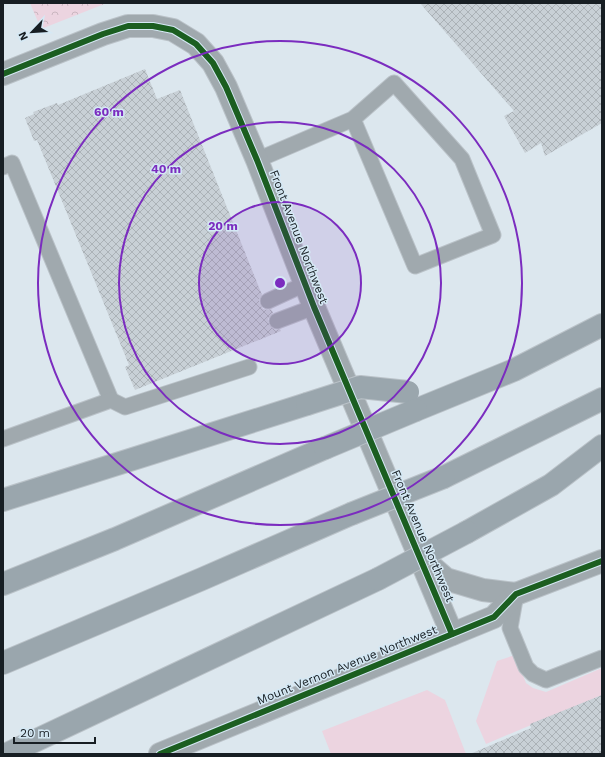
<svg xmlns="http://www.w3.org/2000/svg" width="605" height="757" font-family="'Work Sans',sans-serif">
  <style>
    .green { fill: #ecd4e0 }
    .forest { fill: url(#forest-crowns) }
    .building { fill: url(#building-cross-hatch) }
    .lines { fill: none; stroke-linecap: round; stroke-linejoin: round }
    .service-casing { stroke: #bac2c8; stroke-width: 17 }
    .minor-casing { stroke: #bac2c8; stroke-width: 24 }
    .motorway-casing { stroke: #bac2c8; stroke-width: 24 }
    .service { stroke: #a0a9ae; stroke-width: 15 }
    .minor { stroke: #a0a9ae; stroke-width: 22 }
    .motorway { stroke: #9aa6ad; stroke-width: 22 }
    .motorway-bridge-casing { stroke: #bac2c8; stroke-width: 24; stroke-linecap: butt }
    .motorway-bridge { stroke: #9aa6ad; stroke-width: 22 }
    .cycleway-casing { stroke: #d5e9f5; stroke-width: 8 }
    .cycleway { stroke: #1b5e20; stroke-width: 6 }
    .ring { fill: none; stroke: #7b2cbf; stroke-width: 2 }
    .labels { text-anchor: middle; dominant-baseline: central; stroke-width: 3; stroke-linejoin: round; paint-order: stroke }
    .street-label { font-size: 12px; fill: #171e23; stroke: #d5e9f5 }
    .centre { fill: #7b2cbf; stroke: #d5e9f5; stroke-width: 2 }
    .ring-label { font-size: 12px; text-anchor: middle; font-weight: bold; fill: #7b2cbf; stroke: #d5e9f5; stroke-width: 3; stroke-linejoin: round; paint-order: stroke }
  </style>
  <defs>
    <pattern id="forest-crowns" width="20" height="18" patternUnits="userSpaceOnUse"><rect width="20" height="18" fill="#ecd4e0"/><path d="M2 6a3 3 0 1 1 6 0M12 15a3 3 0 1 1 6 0" fill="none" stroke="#cab6c0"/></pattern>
    <pattern id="building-cross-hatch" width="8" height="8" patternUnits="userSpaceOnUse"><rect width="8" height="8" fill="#c8d0d6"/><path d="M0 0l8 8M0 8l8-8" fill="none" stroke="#abb2b7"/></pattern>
  </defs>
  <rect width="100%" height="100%" fill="#dce7ee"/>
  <g class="green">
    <path d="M 515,655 L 526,683 L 533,688 L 546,692 L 602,668 L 602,695 L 486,744 L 476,721 L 497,661 Z"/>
    <path d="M 427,690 L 445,700 L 466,754 L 331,754 L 322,731 Z"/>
  </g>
  <path class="forest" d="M 30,3 L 107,3 L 41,29 Z"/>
  <g class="building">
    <path d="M 420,3 L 602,3 L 602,123 L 545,156 L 541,143 L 525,153 L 504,116 L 514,111 Z"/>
    <path d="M 145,69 L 157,99 L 180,90 L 262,295 L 259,300 L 260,304 L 263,309 L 268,310 L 271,309 L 273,313 L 268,319 L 269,325 L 272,328 L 276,330 L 280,329 L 281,331 L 135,390 L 125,367 L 129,365 L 37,140 L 34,141 L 25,118 L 34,114 L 33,112 L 57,103 L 58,105 Z"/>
    <path d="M 602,695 L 602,754 L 470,754 L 531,728 L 530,724 Z"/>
  </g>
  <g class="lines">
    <g class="service-casing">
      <g id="service">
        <path d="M 257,160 L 353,119 L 394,83 L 462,159 L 493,235 L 415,266 L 353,119"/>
        <path d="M 3,167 L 12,163 L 111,400"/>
        <path d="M 268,301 L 305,284"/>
        <path d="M 277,321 L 314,307"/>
        <path d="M 3,439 L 111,400 L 125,407 L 249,367"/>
        <path d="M 516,594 L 510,628 L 526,667 L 533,674 L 546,680 L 602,658"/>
      </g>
    </g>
    <g class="minor-casing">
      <g id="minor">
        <path d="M 3,74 L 103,34 L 128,26 L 153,26 L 173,30 L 196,44 L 213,63 L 226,87 L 257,160 L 314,307 L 452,634"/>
        <path d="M 423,559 L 446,579 L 483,590 L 516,594"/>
        <path d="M 160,754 L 494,617 L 516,594 L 602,561"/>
      </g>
    </g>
    <g class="motorway-casing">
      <g id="motorway">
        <path d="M 416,410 L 514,370 L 602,325"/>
        <path d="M 444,477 L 602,399"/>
        <path d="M 3,500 L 307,404"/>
        <path d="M 467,532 L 551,485 L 602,446"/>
        <path d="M 3,584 L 115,539 L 325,448"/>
        <path d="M 3,663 L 202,579 L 351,514"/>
        <path d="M 7,754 L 378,579"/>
      </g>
    </g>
    <use href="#service" class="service"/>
    <use href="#minor" class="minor"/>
    <use href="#motorway" class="motorway"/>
    <g class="motorway-bridge-casing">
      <g id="motorway-bridge">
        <path d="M 307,404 L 360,387 L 408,392"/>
        <path d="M 325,448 L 416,410"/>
        <path d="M 351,514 L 444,477"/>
        <path d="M 378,579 L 467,532"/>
      </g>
    </g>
    <use href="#motorway-bridge" class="motorway-bridge"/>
    <g class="cycleway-casing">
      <g id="cycleway">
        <path d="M 3,74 L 103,34 L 128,26 L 153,26 L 173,30 L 196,44 L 213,63 L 226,87 L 257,160 L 314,307 L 452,634"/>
        <path d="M 160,754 L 494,617 L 516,594 L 602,561"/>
      </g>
    </g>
    <use href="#cycleway" class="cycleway"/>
  </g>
  <circle cx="280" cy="283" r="81" fill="#7b2cbf" fill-opacity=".12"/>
  <g class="ring">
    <circle cx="280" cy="283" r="81"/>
    <circle cx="280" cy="283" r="161"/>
    <circle cx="280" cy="283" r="242"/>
  </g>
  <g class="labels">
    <g class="street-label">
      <text transform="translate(299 237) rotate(69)">Front Avenue Northwest</text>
      <text transform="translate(423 536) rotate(67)">Front Avenue Northwest</text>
      <text transform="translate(347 665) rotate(-22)">Mount Vernon Avenue Northwest</text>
    </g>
  </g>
  <circle cx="280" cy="283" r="6" class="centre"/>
  <g class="ring-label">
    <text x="109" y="116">60 m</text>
    <text x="166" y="173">40 m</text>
    <text x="223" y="230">20 m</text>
  </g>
  <rect width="605" height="757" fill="none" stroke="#171e23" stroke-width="8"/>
  <g transform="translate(32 32) rotate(245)" stroke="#d5e9f5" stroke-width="3" paint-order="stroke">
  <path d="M0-3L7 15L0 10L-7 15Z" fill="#171e23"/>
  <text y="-6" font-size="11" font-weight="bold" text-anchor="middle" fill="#171e23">N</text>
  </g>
  <path d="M14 737v6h81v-6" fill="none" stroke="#171e23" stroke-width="2"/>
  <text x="20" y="737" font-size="12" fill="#171e23" stroke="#d5e9f5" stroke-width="3" paint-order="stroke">20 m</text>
</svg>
